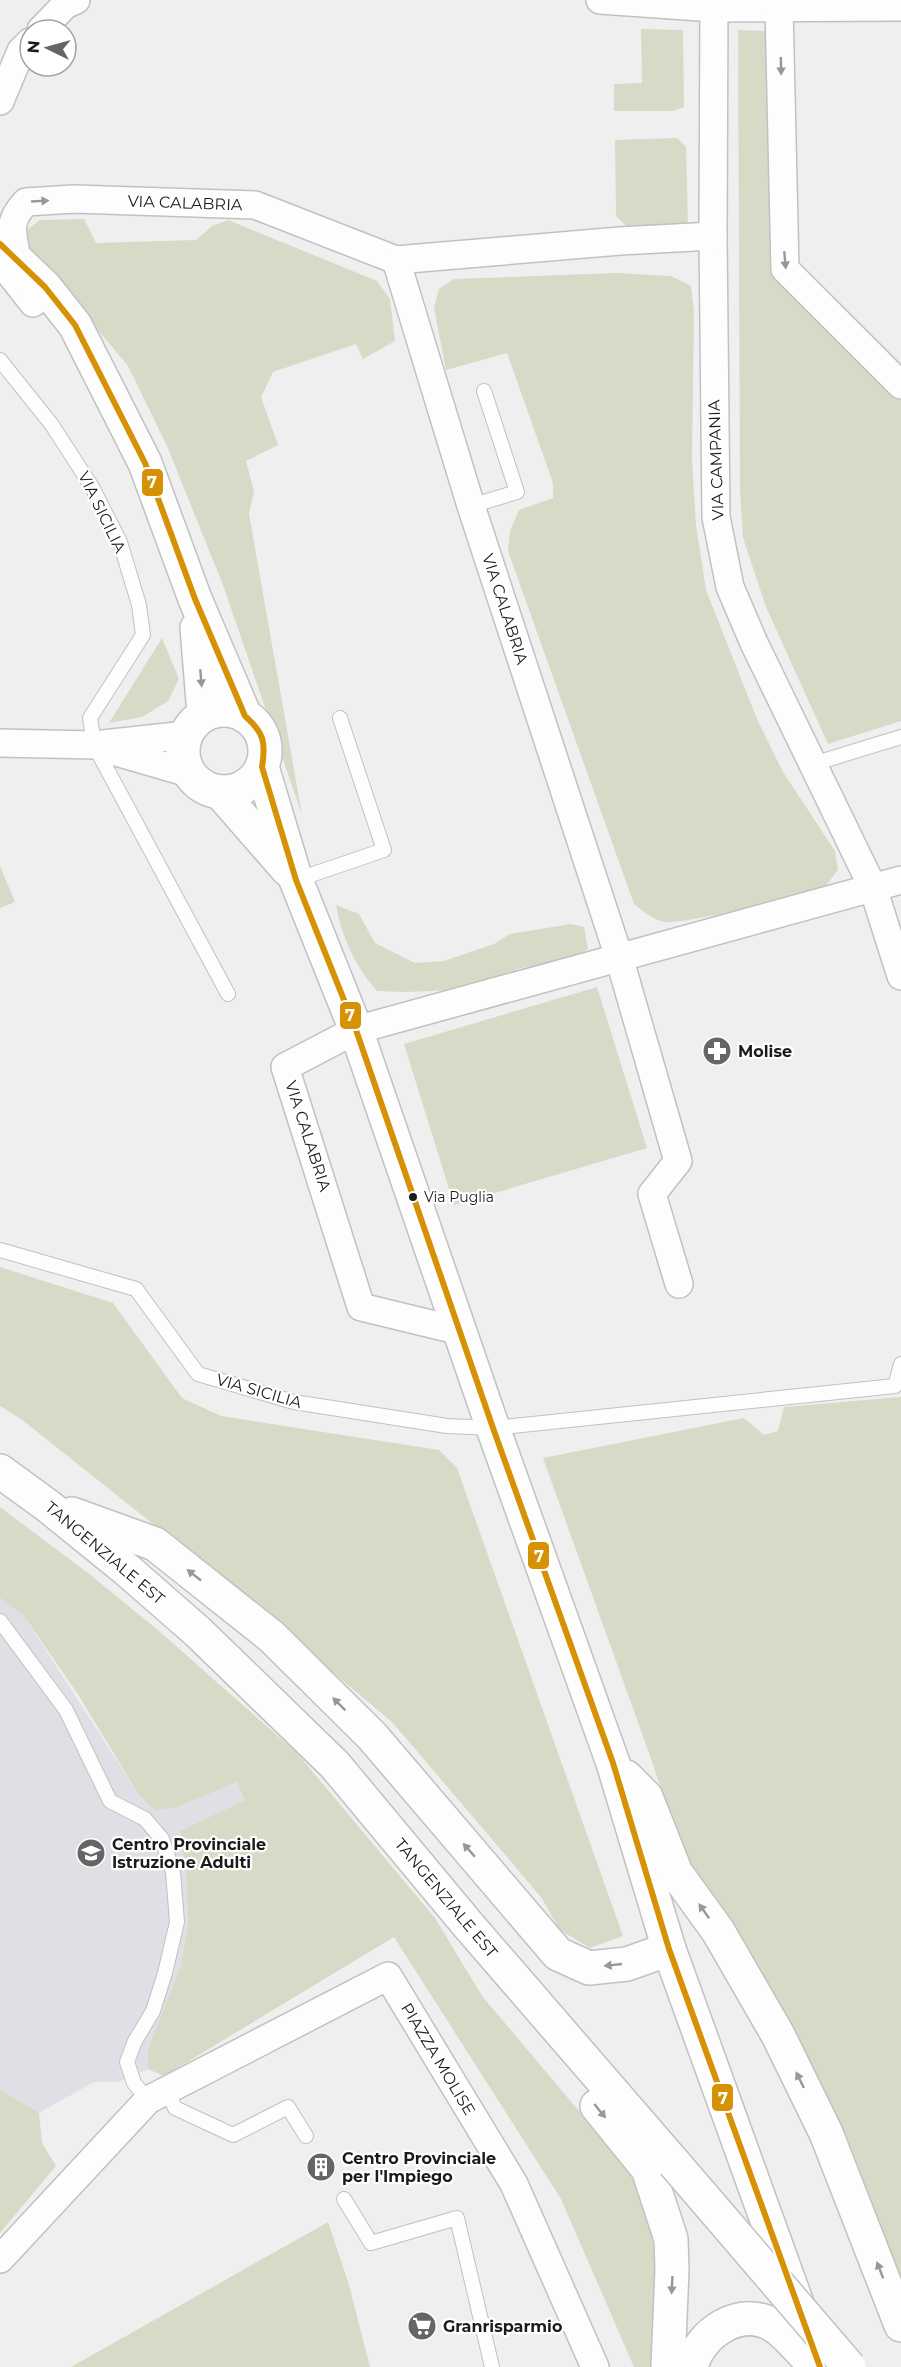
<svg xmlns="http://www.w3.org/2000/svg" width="901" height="2367" font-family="Montserrat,sans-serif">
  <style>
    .built { fill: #dee0e5 }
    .green { fill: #d7dac6 }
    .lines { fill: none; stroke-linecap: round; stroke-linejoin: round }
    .lane-casing { stroke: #c1c1c2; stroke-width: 16 }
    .street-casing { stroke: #c1c1c2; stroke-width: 30 }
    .primary-casing { stroke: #c1c1c2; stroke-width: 36 }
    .lane { stroke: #fdfdfd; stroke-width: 14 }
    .street { stroke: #fdfdfd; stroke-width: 27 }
    .primary { stroke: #fdfdfd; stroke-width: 33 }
    .primary-bridge-casing { stroke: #c1c1c2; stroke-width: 36; stroke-linecap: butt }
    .primary-bridge { stroke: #fdfdfd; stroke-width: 33 }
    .bus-1-casing { stroke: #fff; stroke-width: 10 }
    .bus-1 { stroke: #d69104; stroke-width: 6 }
    .oneway { fill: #979798 }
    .bus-dot { fill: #1b1b1c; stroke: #fff; stroke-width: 2 }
    .labels { text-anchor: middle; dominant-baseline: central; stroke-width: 4.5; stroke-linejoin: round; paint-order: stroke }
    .bus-label { font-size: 14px; fill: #1b1b1c; stroke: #fff; text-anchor: start }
    .street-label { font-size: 16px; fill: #1b1b1c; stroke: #fff }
    .poi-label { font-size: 16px; font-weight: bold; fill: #1b1b1c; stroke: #fff; text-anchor: start }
    .line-badge { stroke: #fff; stroke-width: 2 }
    .badge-label { font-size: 16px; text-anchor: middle; font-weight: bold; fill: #fff }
  </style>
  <rect width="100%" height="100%" fill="#efeff0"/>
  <path class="built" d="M 0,1598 L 24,1616 L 139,1795 L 154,1810 L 175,1808 L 237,1782 L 246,1800 L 180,1831 L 186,1875 L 188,1923 L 181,1966 L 148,2049 L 148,2069 L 117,2082 L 94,2082 L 39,2113 L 0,2089 Z"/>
  <g class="green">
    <path d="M 641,29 L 683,30 L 684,107 L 673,111 L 614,111 L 614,84 L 642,83 Z"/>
    <path d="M 738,30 L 765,31 L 774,277 L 901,398 L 901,721 L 828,744 L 766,607 L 743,538 L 740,492 Z"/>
    <path d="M 677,138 L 686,147 L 688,228 L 630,230 L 616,216 L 615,140 Z"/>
    <path d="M 84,219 L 96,243 L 196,240 L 212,226 L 228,220 L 377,281 L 390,299 L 395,341 L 363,359 L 356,344 L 273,372 L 261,397 L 278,445 L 246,461 L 254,491 L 249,514 L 302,815 L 223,585 L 167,446 L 128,366 L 26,244 L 28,229 L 40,220 Z"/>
    <path d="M 616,273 L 671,276 L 691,286 L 694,312 L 692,460 L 696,525 L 706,590 L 757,719 L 783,772 L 835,851 L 838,870 C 833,875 829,884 823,888 C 811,896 681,924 666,922 C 654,921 643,911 634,904 L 508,551 L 510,531 L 519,510 L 553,498 L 553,483 L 507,353 L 446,370 L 434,308 L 439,289 L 454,279 Z"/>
    <path d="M 162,638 L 179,679 L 168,701 L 142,717 L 109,723 Z"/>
    <path d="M 0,866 L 15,902 L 0,908 Z"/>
    <path d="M 336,905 L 359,914 L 375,943 L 415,963 L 444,961 L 494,944 L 510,934 L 571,924 L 584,927 L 588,949 L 564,962 L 521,968 L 457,990 L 406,992 L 377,991 C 355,966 342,938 336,905 Z"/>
    <path d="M 597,987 L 647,1148 L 454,1205 L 404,1044 Z"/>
    <path d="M 0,1267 L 113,1303 L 182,1398 L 221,1416 L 439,1450 L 457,1468 L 623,1936 L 590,1948 L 560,1930 L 541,1897 L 393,1723 L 231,1586 L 21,1419 L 0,1406 Z"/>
    <path d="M 901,1397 L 901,2278 L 847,2137 L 683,1854 L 649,1753 L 543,1458 L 744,1418 L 764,1435 L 778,1431 L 784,1407 Z"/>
    <path d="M 0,1507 L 88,1573 L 159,1631 L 296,1752 L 435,1918 L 482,1996 L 623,2163 L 642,2193 L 656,2229 L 658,2315 L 651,2367 L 634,2367 L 561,2199 L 394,1937 L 164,2076 L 148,2069 L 148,2049 L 181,1966 L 188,1923 L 186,1875 L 180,1831 L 245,1800 L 237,1782 L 175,1808 L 154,1810 L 139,1795 L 79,1696 L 24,1616 L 0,1598 Z"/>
    <path d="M 0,2089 L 39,2113 L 42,2143 L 56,2166 L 0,2233 Z"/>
    <path d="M 328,2222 L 349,2285 L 370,2367 L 71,2367 Z"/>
  </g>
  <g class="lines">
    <g class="lane-casing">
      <g id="lane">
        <path d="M 0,360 L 52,425 L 92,487 L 120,542 L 139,605 L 143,635 L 90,718 L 94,745 L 228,994"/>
        <path d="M 471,506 L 517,492 L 484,391"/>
        <path d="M 813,764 L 901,737"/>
        <path d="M 296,880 L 384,850 L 340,718"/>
        <path d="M 0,1250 L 136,1289 L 198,1374 L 294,1402 L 447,1426 L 493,1428 L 895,1386 L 901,1364"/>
        <path d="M 0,1621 L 66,1710 L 110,1801 L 145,1819 L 162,1839 L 173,1872 L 177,1922 L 165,1973 L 153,2011 L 135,2041 L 127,2062 L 134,2083 L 148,2100"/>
        <path d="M 167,2090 L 175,2108 L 233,2135 L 288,2107 L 306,2136"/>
        <path d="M 344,2199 L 371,2243 L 457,2218 L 492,2367"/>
      </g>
    </g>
    <g class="street-casing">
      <g id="street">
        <path d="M 600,0 L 714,8 L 901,7"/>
        <path d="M 714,0 L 713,236 L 716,517 L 730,587 L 754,643 L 873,888 L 901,976"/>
        <path d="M 779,7 L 785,269 L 901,385"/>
        <path d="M 41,30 L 65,5 L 76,0"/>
        <path d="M 0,101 L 21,51 L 30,42"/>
        <path d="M 17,259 C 13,233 6,223 26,202 L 74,199 L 255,205 L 396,260 L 620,241 L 713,236"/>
        <path d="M 396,260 L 471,506 L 619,957 L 678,1161 L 652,1194 L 679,1284"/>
        <path d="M 0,261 L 33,303"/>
        <path d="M 0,743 L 94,745 L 186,735"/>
        <path d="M 106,749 L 189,773"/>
        <path d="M 460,1331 L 361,1307 L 285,1067 L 356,1030 L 901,880"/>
        <path d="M 0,2259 L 148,2100 L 388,1976 L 514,2184 L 595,2367"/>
      </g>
    </g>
    <g class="primary-casing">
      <g id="primary">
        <path d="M 0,244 L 45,287 L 75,325 L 145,463 L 195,599 L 245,716"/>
        <path d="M 197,628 L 204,714"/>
        <circle cx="224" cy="751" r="41"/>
        <path d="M 262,767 L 296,880 L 356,1030 L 493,1428 L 613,1763 L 669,1949 L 820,2367"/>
        <path d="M 220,792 L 288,870"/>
        <path d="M 0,1471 L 48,1506 L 127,1570 L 198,1632 L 335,1765 L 469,1926 L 674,2163"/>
        <path d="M 72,1514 L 155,1544 L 272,1637 L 372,1736 L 558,1954 L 589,1968 L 627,1964 L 669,1949"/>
        <path d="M 626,1777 L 646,1797 L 676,1873 L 718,1931 L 778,2035 L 826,2133 L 901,2325"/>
        <path d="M 597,2106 L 648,2169 L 671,2239 L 672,2269 L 668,2367"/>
        <path d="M 691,2367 C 699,2333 742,2304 776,2327 C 790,2337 803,2354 816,2367"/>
      </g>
    </g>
    <use href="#lane" class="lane"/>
    <use href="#street" class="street"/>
    <use href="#primary" class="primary"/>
    <g class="primary-bridge-casing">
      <path id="primary-bridge" d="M 674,2163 L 849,2367"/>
    </g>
    <use href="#primary-bridge" class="primary-bridge"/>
    <g class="bus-1-casing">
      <path id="bus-1" d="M 0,244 L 45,287 L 75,325 L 145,463 L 195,599 L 245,716 C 264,733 266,742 262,767 L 296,880 L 356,1030 L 493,1428 L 613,1763 L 669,1949 L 820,2367"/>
    </g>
    <use href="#bus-1" class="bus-1"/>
  </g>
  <defs><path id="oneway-solid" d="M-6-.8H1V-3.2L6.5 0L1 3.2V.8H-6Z" transform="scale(1.5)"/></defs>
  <g class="oneway">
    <use href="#oneway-solid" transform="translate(781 66) rotate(89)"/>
    <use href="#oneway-solid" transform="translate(40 201) rotate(-3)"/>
    <use href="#oneway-solid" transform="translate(785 260) rotate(85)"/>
    <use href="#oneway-solid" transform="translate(201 678) rotate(85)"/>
    <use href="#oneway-solid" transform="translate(194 1575) rotate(-142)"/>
    <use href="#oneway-solid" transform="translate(339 1704) rotate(-135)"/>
    <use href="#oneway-solid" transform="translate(469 1850) rotate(-131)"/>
    <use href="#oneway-solid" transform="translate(704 1911) rotate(-125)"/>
    <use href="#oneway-solid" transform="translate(613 1965) rotate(174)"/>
    <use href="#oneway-solid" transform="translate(800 2080) rotate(-116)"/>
    <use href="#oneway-solid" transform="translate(600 2111) rotate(51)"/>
    <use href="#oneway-solid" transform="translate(880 2270) rotate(-111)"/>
    <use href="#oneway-solid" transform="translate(672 2285) rotate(93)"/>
  </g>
  <defs>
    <g id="pharmacy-disc" transform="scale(1.5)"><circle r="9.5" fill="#656566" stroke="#fff"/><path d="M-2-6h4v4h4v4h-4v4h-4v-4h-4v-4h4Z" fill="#fff"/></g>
    <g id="school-disc" transform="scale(1.5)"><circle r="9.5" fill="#656566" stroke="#fff"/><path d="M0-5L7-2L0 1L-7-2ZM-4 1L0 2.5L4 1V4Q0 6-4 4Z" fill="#fff"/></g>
    <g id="building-disc" transform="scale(1.5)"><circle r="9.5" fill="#656566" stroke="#fff"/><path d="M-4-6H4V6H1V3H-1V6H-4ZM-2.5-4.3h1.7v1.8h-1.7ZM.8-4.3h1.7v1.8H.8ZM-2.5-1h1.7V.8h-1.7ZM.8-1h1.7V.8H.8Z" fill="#fff"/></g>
    <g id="supermarket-disc" transform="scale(1.5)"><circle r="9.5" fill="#656566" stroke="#fff"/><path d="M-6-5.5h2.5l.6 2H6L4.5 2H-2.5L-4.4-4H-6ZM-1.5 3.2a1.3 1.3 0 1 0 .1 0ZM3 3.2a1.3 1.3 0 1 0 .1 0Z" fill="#fff"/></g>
  </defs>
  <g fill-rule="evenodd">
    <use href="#pharmacy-disc" x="717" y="1051"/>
    <use href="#school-disc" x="91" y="1853"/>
    <use href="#building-disc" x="321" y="2167"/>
    <use href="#supermarket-disc" x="422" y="2326"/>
  </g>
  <circle class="bus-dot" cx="413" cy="1197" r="5"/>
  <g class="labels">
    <g class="bus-label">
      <text x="424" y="1197">Via Puglia</text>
    </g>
    <g class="street-label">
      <text transform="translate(185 203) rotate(2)">VIA CALABRIA</text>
      <text transform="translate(716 460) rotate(-92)">VIA CAMPANIA</text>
      <text transform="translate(102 512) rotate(64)">VIA SICILIA</text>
      <text transform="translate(505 609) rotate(72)">VIA CALABRIA</text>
      <text transform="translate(308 1136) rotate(72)">VIA CALABRIA</text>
      <text transform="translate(259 1391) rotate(16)">VIA SICILIA</text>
      <text transform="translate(105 1553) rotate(40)">TANGENZIALE EST</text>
      <text transform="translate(446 1898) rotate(50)">TANGENZIALE EST</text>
      <text transform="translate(438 2059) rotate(59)">PIAZZA MOLISE</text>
    </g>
    <g class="poi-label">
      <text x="738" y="1051">Molise</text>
      <text x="112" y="1844">Centro Provinciale<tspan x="112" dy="18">Istruzione Adulti</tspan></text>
      <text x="342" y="2158">Centro Provinciale<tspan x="342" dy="18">per l'Impiego</tspan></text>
      <text x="443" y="2326">Granrisparmio</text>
    </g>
  </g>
  <g class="line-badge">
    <rect x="141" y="468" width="23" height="29" rx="6" fill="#d69104"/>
    <rect x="339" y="1001" width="23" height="29" rx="6" fill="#d69104"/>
    <rect x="527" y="1541" width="23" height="29" rx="6" fill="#d69104"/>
    <rect x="711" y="2083" width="23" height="29" rx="6" fill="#d69104"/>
  </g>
  <g class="badge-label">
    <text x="152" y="488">7</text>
    <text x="350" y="1021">7</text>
    <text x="539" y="1562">7</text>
    <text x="723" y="2104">7</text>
  </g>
  <g transform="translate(48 48) rotate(275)"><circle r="28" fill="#ffffff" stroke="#a4a4a4" stroke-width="1.5"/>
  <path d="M0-4.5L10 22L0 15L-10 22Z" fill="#656566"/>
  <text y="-9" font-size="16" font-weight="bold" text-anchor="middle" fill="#1b1b1c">N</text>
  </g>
</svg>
